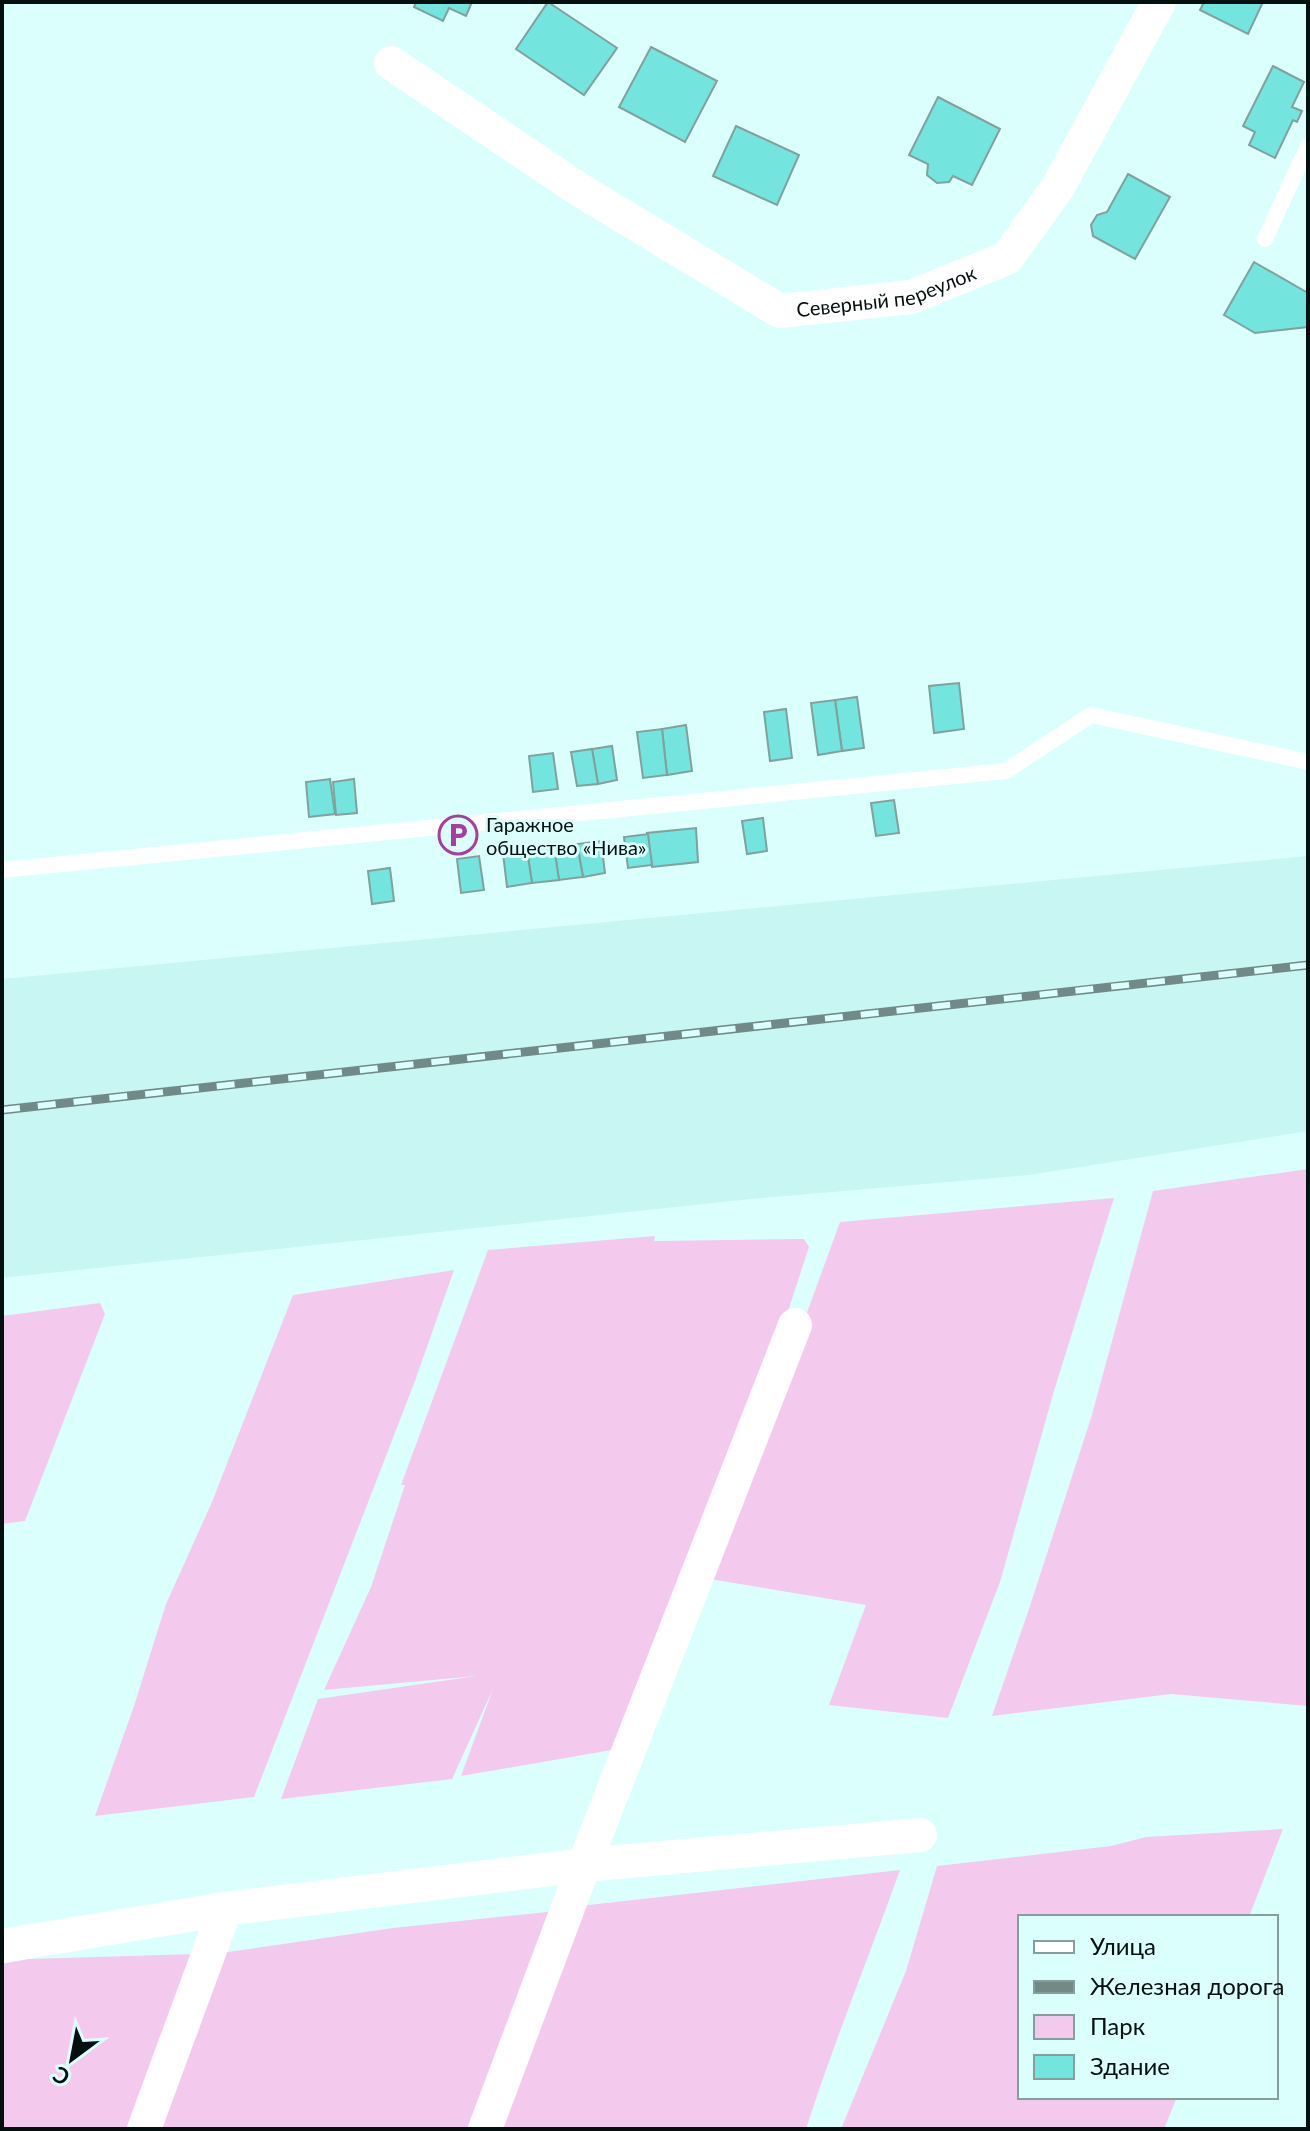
<svg xmlns="http://www.w3.org/2000/svg" width="1310" height="2131" font-family="Lato,sans-serif">
  <style>
    .built { fill: #c8f6f2 }
    .green { fill: #f3caee }
    .building { fill: #73e4de; stroke: #80a19e; stroke-width: 2 }
    .lines { fill: none; stroke-linecap: round; stroke-linejoin: round }
    .lane { stroke: #fff; stroke-width: 16 }
    .street { stroke: #fff; stroke-width: 34 }
    .rail-casing { stroke: #718987; stroke-width: 9 }
    .rail { stroke: #dbfffc; stroke-width: 6; stroke-dasharray: 18; stroke-linecap: butt }
    .labels { text-anchor: middle; dominant-baseline: central; stroke-width: 6; stroke-linejoin: round; paint-order: stroke }
    .street-label { font-size: 20px; fill: #040f0f; stroke: #dbfffc }
    .poi-label { font-size: 20px; fill: #040f0f; stroke: #dbfffc; text-anchor: start }
  </style>
  <rect width="100%" height="100%" fill="#dbfffc"/>
  <path class="built" d="M 1308,856 L 1308,1131 L 1029,1175 L 751,1199 L 2,1278 L 2,979 Z"/>
  <g class="green">
    <path d="M 1308,1169 L 1308,1706 L 1171,1694 L 992,1716 L 1029,1609 L 1091,1418 L 1153,1191 Z"/>
    <path d="M 1114,1198 L 1054,1391 L 1000,1582 L 948,1718 L 829,1705 L 866,1605 L 710,1579 L 840,1222 Z"/>
    <path d="M 655,1236 L 654,1241 L 804,1239 L 809,1247 L 778,1342 L 629,1747 L 461,1776 L 493,1689 L 452,1779 L 281,1799 L 318,1699 L 476,1676 L 324,1690 L 371,1587 L 405,1485 L 401,1485 L 488,1250 Z"/>
    <path d="M 454,1270 L 415,1381 L 254,1797 L 95,1816 L 134,1706 L 166,1604 L 212,1502 L 293,1295 Z"/>
    <path d="M 100,1303 L 105,1314 L 25,1521 L 2,1524 L 2,1316 Z"/>
    <path d="M 1283,1829 L 1249,1917 L 1020,1917 L 1020,2097 L 1177,2097 L 1164,2129 L 841,2129 L 906,1971 L 937,1866 L 1111,1846 L 1146,1837 Z"/>
    <path d="M 900,1870 C 869,1957 834,2042 806,2129 L 496,2129 L 580,1906 Z"/>
    <path d="M 557,1911 L 474,2129 L 150,2129 L 221,1953 L 393,1928 Z"/>
    <path d="M 196,1954 L 129,2129 L 2,2129 L 2,1964 L 29,1959 Z"/>
  </g>
  <g class="building">
    <path d="M 416,2 L 472,2 L 466,16 L 449,8 L 443,21 L 414,7 Z"/>
    <path d="M 548,2 L 617,48 L 584,95 L 516,49 Z"/>
    <path d="M 1204,2 L 1263,2 L 1248,34 L 1200,10 Z"/>
    <path d="M 651,47 L 717,81 L 685,142 L 619,107 Z"/>
    <path d="M 1273,66 L 1304,82 L 1292,107 L 1302,111 L 1297,122 L 1293,120 L 1275,158 L 1249,145 L 1255,132 L 1243,126 Z"/>
    <path d="M 938,97 L 1000,129 L 972,185 L 953,176 L 949,182 L 937,183 L 927,175 L 928,164 L 909,155 Z"/>
    <path d="M 736,126 L 799,155 L 777,205 L 713,176 Z"/>
    <path d="M 1128,174 L 1170,197 L 1135,259 L 1093,236 L 1091,225 L 1097,215 L 1107,212 Z"/>
    <path d="M 1254,262 L 1308,293 L 1308,327 L 1255,333 L 1224,315 Z"/>
    <path d="M 959,683 L 964,729 L 934,733 L 929,686 Z"/>
    <path d="M 857,697 L 864,748 L 842,751 L 835,700 Z"/>
    <path d="M 835,700 L 842,751 L 818,755 L 811,703 Z"/>
    <path d="M 786,709 L 792,758 L 770,761 L 764,712 Z"/>
    <path d="M 686,725 L 692,771 L 667,775 L 662,729 Z"/>
    <path d="M 662,729 L 667,775 L 643,778 L 637,732 Z"/>
    <path d="M 612,746 L 617,780 L 598,784 L 592,749 Z"/>
    <path d="M 592,749 L 598,784 L 577,786 L 571,752 Z"/>
    <path d="M 553,753 L 558,789 L 533,792 L 529,756 Z"/>
    <path d="M 330,779 L 335,814 L 309,817 L 306,782 Z"/>
    <path d="M 354,779 L 357,813 L 336,815 L 333,782 Z"/>
    <path d="M 894,800 L 899,833 L 876,836 L 871,803 Z"/>
    <path d="M 763,818 L 767,851 L 747,854 L 742,821 Z"/>
    <path d="M 696,828 L 698,862 L 652,867 L 647,833 Z"/>
    <path d="M 648,834 L 652,865 L 628,868 L 624,837 Z"/>
    <path d="M 601,841 L 605,873 L 583,877 L 577,844 Z"/>
    <path d="M 577,844 L 583,877 L 559,880 L 554,848 Z"/>
    <path d="M 554,846 L 559,880 L 532,883 L 527,850 Z"/>
    <path d="M 527,850 L 532,883 L 507,887 L 503,853 Z"/>
    <path d="M 479,856 L 484,890 L 461,893 L 457,859 Z"/>
    <path d="M 390,868 L 394,901 L 372,904 L 368,871 Z"/>
  </g>
  <g class="lines">
    <g class="lane">
      <path d="M 1265,239 L 1308,146"/>
      <path d="M 2,870 L 1006,771 L 1091,715 L 1308,762"/>
    </g>
    <g class="street">
      <path id="s1" d="M 391,63 L 580,190 L 780,311 L 911,297 L 1007,258 L 1058,187 L 1159,2"/>
      <path d="M 2,1946 L 225,1909 L 584,1865 L 920,1835"/>
      <path d="M 144,2129 L 225,1909"/>
      <path d="M 485,2129 L 584,1865 L 795,1325"/>
    </g>
    <g class="rail-casing">
      <path id="rail" d="M 2,1110 L 1308,965"/>
    </g>
    <use href="#rail" class="rail"/>
  </g>
  <defs>
    <g id="parking-ring" transform="scale(2)"><circle r="9.5" fill="#dbfffc" stroke="#a73ea1" stroke-width="1.5"/><path d="M-3.5-5.5H1a3.5 3.5 0 0 1 0 7H-1V5.5H-3.5ZM-1-3.4V-.6H.8a1.4 1.4 0 0 0 0-2.8Z" fill="#a73ea1"/></g>
  </defs>
  <g fill-rule="evenodd">
    <use href="#parking-ring" x="458" y="835"/>
  </g>
  <g class="labels">
    <g class="street-label">
      <text stroke="none"><textPath href="#s1" startOffset="570">Северный переулок</textPath></text>
    </g>
    <g class="poi-label">
      <text x="486" y="824">Гаражное<tspan x="486" dy="23">общество «Нива»</tspan></text>
    </g>
  </g>
  <rect width="1310" height="2131" fill="none" stroke="#040f0f" stroke-width="8"/>
  <rect x="1018" y="1915" width="260" height="184" fill="#dbfffc" stroke="#859f9d" stroke-width="2"/>
  <rect x="1034" y="1941" width="40" height="12" fill="#ffffff" stroke="#859f9d" stroke-width="2"/>
  <text x="1090" y="1955" font-size="24" fill="#040f0f">Улица</text>
  <rect x="1034" y="1981" width="40" height="12" fill="#718987" stroke="#859f9d" stroke-width="2"/>
  <text x="1090" y="1995" font-size="24" fill="#040f0f">Железная дорога</text>
  <rect x="1034" y="2015" width="40" height="24" fill="#f3caee" stroke="#859f9d" stroke-width="2"/>
  <text x="1090" y="2035" font-size="24" fill="#040f0f">Парк</text>
  <rect x="1034" y="2055" width="40" height="24" fill="#73e4de" stroke="#859f9d" stroke-width="2"/>
  <text x="1090" y="2075" font-size="24" fill="#040f0f">Здание</text>
  <g transform="translate(72 2059) rotate(212)" stroke="#dbfffc" stroke-width="6" paint-order="stroke">
  <path d="M0-6L14 30L0 20L-14 30Z" fill="#040f0f"/>
  <text y="-12" font-size="22" font-weight="bold" text-anchor="middle" fill="#040f0f">С</text>
  </g>
</svg>
